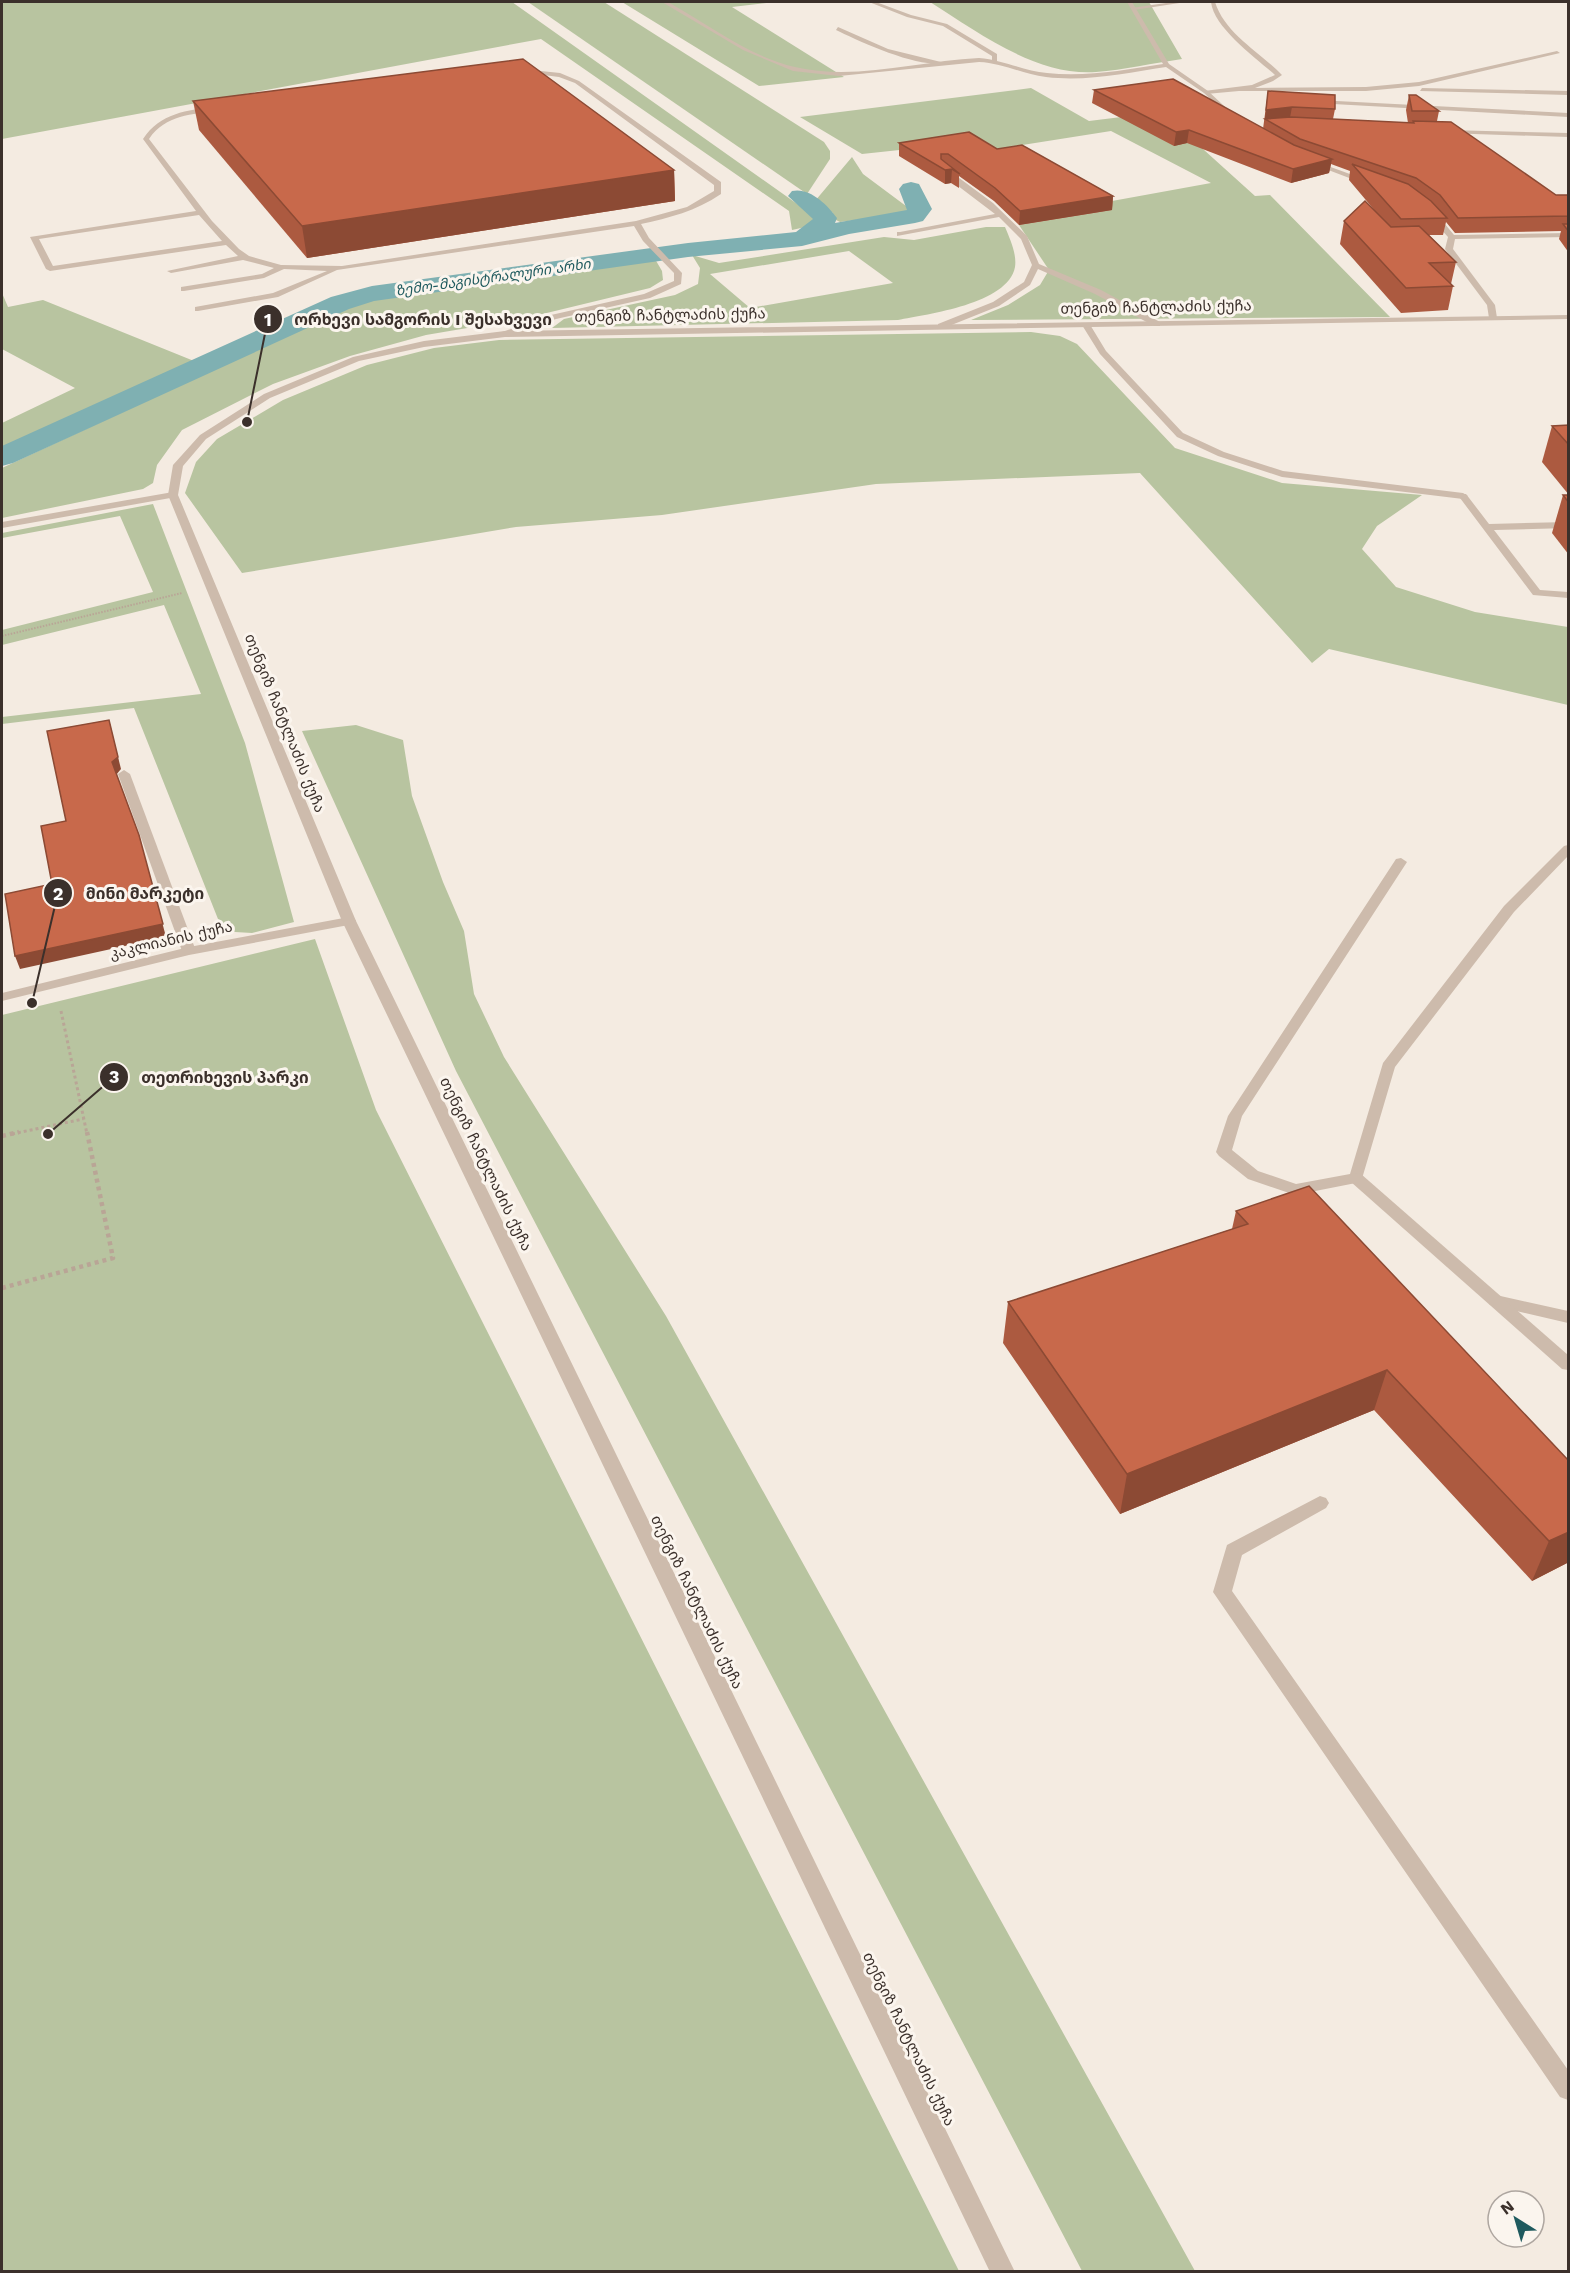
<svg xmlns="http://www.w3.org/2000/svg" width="1570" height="2273" font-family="'Work Sans','Noto Sans Georgian',sans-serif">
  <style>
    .green { fill: #b8c4a0; fill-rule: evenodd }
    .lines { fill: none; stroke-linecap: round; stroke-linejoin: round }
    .canal { fill: #7fb0b2; fill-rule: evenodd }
    .path-far2 { stroke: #b9a596; stroke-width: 2; stroke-dasharray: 1.5 1.5; stroke-linecap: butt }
    .path-far1 { stroke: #b9a596; stroke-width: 3; stroke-dasharray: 3 3; stroke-linecap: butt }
    .path { stroke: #b9a596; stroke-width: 4.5; stroke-dasharray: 4 4; stroke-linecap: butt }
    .service { fill: #cdbbac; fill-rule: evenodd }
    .minor { fill: #cdbbac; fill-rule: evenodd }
    .tertiary { fill: #cdbbac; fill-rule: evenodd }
    .wall { fill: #ac5a40 }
    .shaded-wall { fill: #8c4a34 }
    .building { fill: #c8694b; stroke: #8c4a34; stroke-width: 1.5 }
    .labels { text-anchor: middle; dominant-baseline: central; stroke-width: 6; stroke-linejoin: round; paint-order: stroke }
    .far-water-label { font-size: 14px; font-style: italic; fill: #1f5a5e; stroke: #fbf5ee }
    .street-label { font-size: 15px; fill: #3b302b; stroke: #fbf5ee }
    .leader { fill: none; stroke: #3b302b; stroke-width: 2 }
    .callout-dot { fill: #3b302b; stroke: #fbf5ee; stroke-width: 2 }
    .mark-label { font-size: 18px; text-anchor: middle; font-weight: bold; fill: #fff }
    .callout-label { font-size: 16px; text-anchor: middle; font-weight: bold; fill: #3b302b; stroke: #fbf5ee; stroke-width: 6; stroke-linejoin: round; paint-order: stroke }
  </style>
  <rect width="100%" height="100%" fill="#f4ebe1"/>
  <g class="green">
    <path d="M 2,2 L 512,2 L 817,218 L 810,226 L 792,230 L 789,211 L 541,39 L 2,139 Z"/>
    <path d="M 528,2 L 604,2 L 824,142 L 830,151 L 830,159 L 807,194 Z"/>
    <path d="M 622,2 L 775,2 L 732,7 L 844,77 L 759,86 Z"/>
    <path d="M 930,2 L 1149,2 L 1182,59 C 1153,63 1124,70 1096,72 C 1035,76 978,32 930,2 Z"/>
    <path d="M 1031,88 L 1089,121 L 1162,112 L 1255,196 L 1270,195 L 1390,317 L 971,320 L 1008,305 L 1040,285 L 1049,270 L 1019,225 L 1111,210 L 1101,203 L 1211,183 L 1111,131 L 966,154 L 965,143 L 862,154 L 800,117 Z"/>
    <path d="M 852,157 L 863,174 L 910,209 L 910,213 L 840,222 L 834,219 L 833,213 L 815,201 Z"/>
    <path d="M 986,227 L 1005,227 C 1010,239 1017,254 1015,267 C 1008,304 928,314 898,320 L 552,328 L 564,319 L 675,295 L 698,284 L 700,268 L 692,255 L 719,263 L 884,237 L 914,240 ZM 849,251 L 893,283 L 750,308 L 710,274 Z"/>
    <path d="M 655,259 L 662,271 L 663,280 L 650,288 L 526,318 L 426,335 L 350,356 L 273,384 L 182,430 L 157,465 L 153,483 L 143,489 L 2,518 L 2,468 L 346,308 L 397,293 Z"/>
    <path d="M 2,293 L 8,307 L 43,300 L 194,361 L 2,450 L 2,423 L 75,388 L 2,349 Z"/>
    <path d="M 1031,332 L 1060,336 L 1077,344 L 1175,448 L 1282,483 L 1422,495 L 1377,526 L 1362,549 L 1396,587 L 1475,612 L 1568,627 L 1568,705 L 1329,649 L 1312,663 L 1140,473 L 876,484 L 662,515 L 516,527 L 242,573 L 185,493 L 196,462 L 217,439 L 283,400 L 367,365 L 434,348 L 499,340 Z"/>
    <path d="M 153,504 L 245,743 L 294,922 L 252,933 L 235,932 L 218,919 L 134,708 L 2,724 L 2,717 L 201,694 L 164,605 L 2,645 L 2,630 L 153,592 L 120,516 L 2,538 L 2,533 Z"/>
    <path d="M 356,725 L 403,740 L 412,796 L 443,882 L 464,931 L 474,994 L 504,1057 L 666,1316 L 1195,2271 L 1082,2271 L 456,1071 L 302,731 Z"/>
    <path d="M 315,939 L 376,1110 L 959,2271 L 2,2271 L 2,1015 Z"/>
  </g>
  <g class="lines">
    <path class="canal" d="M 911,182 L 919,184 L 932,209 L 923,221 L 915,223 L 849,234 L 802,246 L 688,257 L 374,301 L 349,309 L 13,463 L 2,466 L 2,446 L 331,297 L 372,286 L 688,243 L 796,232 L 813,219 L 788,196 L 792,191 C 809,187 827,204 837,218 L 835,223 L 907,210 L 899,189 L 903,184 Z"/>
    <path class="path-far2" d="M 2,636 L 182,593"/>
    <g class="path-far1">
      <path d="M 61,1011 L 87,1134"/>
      <path d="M 12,1134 L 83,1119"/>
    </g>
    <g class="path">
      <path d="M 2,1136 L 19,1132"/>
      <path d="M 2,1288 L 113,1258 L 87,1132"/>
    </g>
    <g class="service">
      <path d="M 869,2 L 876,2 L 911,15 L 947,24 L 997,54 L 997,61 L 992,62 L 992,56 L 943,26 L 907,17 Z"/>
      <path d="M 1173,2 L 1186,2 L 1134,10 L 1131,8 Z"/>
      <path d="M 1211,2 L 1215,2 C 1225,34 1260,52 1282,75 L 1273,81 L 1255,88 L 1366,87 L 1419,82 L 1557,51 L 1560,53 L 1419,86 L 1366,91 L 1239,91 L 1206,94 L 1204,91 L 1252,85 L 1275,75 C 1255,57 1214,28 1211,2 Z"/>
      <path d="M 838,27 L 888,49 L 941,62 C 922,70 856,40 836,30 Z"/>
      <path d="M 522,69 L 560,73 L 579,81 L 721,182 L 721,194 C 696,211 669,218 641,224 L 649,238 L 682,273 L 681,284 L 650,298 L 556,319 L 505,337 L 502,336 L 502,332 L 551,315 L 644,294 L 674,281 L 674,273 L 643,241 L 634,226 L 337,270 L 278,297 L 198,311 L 195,311 L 195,307 L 273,293 L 327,271 L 284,269 L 264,278 L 184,291 L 181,291 L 181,287 L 262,274 L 274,268 L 243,260 L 171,273 L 167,271 L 238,256 L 226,245 L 50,271 L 46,269 L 30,237 L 196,211 L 143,139 C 160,113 187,110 216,107 L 218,110 C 192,115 166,114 149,139 L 212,221 L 239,249 L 249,256 L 281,265 L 342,266 L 636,221 L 687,207 L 714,191 L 714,185 L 575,83 L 559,77 L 520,72 ZM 199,215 L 222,241 L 53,266 L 39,239 Z"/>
      <path d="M 1422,88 L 1568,91 L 1568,95 L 1420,91 Z"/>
      <path d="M 1317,100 L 1568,113 L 1568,117 L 1315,103 Z"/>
      <path d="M 1446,130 L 1568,133 L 1568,137 L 1444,133 Z"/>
      <path d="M 941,169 L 947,169 L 993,203 L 1027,236 L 1039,264 L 1101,290 L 1160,322 L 1160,326 L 1154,326 L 1095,294 L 1038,269 L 1030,285 L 999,306 L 944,328 L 938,328 L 938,324 L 993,302 L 1024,282 L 1032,265 L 1021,239 L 999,217 L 897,236 L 897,232 L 900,232 L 995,214 L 941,173 Z"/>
      <path d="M 1460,494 L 1466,494 L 1489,524 L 1568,522 L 1568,528 L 1494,530 L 1540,590 L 1568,592 L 1568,598 L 1533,595 L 1460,498 Z"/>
      <path d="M 124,770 L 130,774 L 196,951 L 194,954 L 184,954 L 182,951 L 118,774 Z"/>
      <path d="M 1568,845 L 1568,856 L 1514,912 L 1395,1067 L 1361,1182 L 1295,1195 L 1248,1179 L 1219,1156 L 1216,1152 L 1228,1116 L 1396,859 L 1401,858 L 1407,862 L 1242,1116 L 1232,1150 L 1258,1171 L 1296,1184 L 1350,1174 L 1383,1063 L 1504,906 L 1564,846 Z"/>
      <path d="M 1496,1295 L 1568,1311 L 1568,1323 L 1490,1305 L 1488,1301 L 1490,1297 Z"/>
      <path d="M 1320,1496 L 1326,1498 L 1329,1503 L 1326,1508 L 1242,1555 L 1232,1591 L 1568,2070 L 1568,2100 L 1560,2097 L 1213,1592 L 1227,1545 Z"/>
    </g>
    <g class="minor">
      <path d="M 662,2 L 668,2 C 708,24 749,57 795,67 C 855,81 918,61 979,58 C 1003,60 1024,71 1047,73 C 1086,77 1125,70 1163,64 L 1127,2 L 1132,2 L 1169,64 L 1208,91 L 1237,118 L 1232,119 L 1204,93 L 1166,67 C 1127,73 1086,82 1046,77 C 1023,74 1002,63 979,62 L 839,76 L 793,71 L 743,50 Z"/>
      <path d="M 1310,161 L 1314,161 L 1372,182 L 1365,184 L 1310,163 Z"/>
      <path d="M 1429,212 L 1435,212 L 1454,235 L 1568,233 L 1568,237 L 1455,239 L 1453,249 L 1495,305 L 1497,318 L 1493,320 L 1489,318 L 1487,305 L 1445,249 L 1448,237 L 1429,216 Z"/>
      <path d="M 1083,323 L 1089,323 L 1106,351 L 1183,433 L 1224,452 L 1283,471 L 1463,493 L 1468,496 L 1463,499 L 1282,477 L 1218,456 L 1177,437 L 1100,354 L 1082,325 Z"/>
      <path d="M 173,492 L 178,495 L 176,497 L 2,528 L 2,522 Z"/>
      <path d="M 349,917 L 354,918 L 356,921 L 354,924 L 189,955 L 2,1001 L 2,993 L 189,947 Z"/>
      <path d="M 1356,1173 L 1361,1174 L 1568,1355 L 1568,1370 L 1562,1369 L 1351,1182 L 1348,1178 L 1351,1174 Z"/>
    </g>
    <path class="tertiary" d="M 1568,315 L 1568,319 L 505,337 L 424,347 L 359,361 L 270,398 L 206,439 L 183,466 L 178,495 L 356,921 L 1015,2272 L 990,2272 L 342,921 L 168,495 L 173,465 L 200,435 L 264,394 L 353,357 L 424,341 L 505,331 Z"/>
  </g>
  <g class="wall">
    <path d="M 1094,90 L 1263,129 L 1268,91 L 1335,109 L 1333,119 L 1408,123 L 1406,110 L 1409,95 L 1439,111 L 1437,121 L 1556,195 L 1569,195 L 1569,253 L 1559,239 L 1561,231 L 1455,233 L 1446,222 L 1443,235 L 1429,235 L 1456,262 L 1451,284 L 1453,286 L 1448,310 L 1401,313 L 1340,244 L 1344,221 L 1381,218 L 1349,180 L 1350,171 L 1331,164 L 1329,173 L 1291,183 L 1187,143 L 1174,146 L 1092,103 Z"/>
    <path d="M 193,101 L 674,170 L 675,201 L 307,258 L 199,130 Z"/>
    <path d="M 899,143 L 997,149 L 1113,196 L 1112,210 L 1019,225 L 994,201 L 959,176 L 959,188 L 951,183 L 945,184 L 899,156 Z"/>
    <path d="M 1569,425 L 1569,495 L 1542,462 L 1552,426 Z"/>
    <path d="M 1563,495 L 1569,495 L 1569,555 L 1552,533 Z"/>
    <path d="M 1236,1211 L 1569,1461 L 1569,1562 L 1532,1581 L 1374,1410 L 1120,1514 L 1003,1343 L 1008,1302 L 1232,1229 Z"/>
  </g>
  <g class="shaded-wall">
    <path d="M 1292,107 L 1289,123 L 1265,119 L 1264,126 L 1266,110 Z"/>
    <path d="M 1189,130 L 1187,143 L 1174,146 L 1176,132 Z"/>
    <path d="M 1332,159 L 1329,173 L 1291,183 L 1293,169 Z"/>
    <path d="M 952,169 L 951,183 L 945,184 L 945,170 Z"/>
    <path d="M 674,170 L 675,201 L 307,258 L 302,226 Z"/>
    <path d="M 1113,196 L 1112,210 L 1019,225 L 1020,211 Z"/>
    <path d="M 109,720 L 121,769 L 116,775 L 112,762 Z"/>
    <path d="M 139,835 L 166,937 L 20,969 L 15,956 Z"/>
    <path d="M 1387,1370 L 1374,1410 L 1120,1514 L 1127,1474 Z"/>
    <path d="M 1569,1532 L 1569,1562 L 1532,1581 L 1549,1541 Z"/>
  </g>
  <g class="building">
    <path d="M 523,59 L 674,170 L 302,226 L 193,101 Z"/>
    <path d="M 1173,79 L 1294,145 L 1332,159 L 1293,169 L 1189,130 L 1176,132 L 1094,90 Z"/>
    <path d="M 1268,91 L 1335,95 L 1335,109 L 1292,107 L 1266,110 Z"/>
    <path d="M 1409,95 L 1416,95 L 1439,111 L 1412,111 Z"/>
    <path d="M 1291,117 L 1414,123 L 1413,121 L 1451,122 L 1556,195 L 1569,195 L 1569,216 L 1458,218 L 1440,195 L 1416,178 L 1300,139 L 1265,119 Z"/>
    <path d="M 969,132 L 997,149 L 1022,145 L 1113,196 L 1020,211 L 995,188 L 948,154 L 941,154 L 941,159 L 960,174 L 952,169 L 945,170 L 899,143 Z"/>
    <path d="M 1352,164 L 1408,184 L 1431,201 L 1447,218 L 1401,219 Z"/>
    <path d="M 1365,201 L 1391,227 L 1419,226 L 1456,262 L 1429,263 L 1453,286 L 1406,288 L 1344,221 Z"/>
    <path d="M 1563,224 L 1569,224 L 1569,232 Z"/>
    <path d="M 1569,425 L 1569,445 L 1552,426 Z"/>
    <path d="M 1563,495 L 1569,495 L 1569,503 Z"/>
    <path d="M 109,720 L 118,757 L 112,762 L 139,835 L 163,924 L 15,956 L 5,894 L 52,884 L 41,826 L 66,821 L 47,731 Z"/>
    <path d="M 1309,1186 L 1569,1461 L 1569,1532 L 1549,1541 L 1387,1370 L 1127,1474 L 1008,1302 L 1248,1224 L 1236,1211 Z"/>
  </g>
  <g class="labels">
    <g class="far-water-label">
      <text transform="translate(493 277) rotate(-8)">ზემო-მაგისტრალური არხი</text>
    </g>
    <g class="street-label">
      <text transform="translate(1156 307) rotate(-1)">თენგიზ ჩანტლაძის ქუჩა</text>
      <text transform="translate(670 315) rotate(-1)">თენგიზ ჩანტლაძის ქუჩა</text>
      <text transform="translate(285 723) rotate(68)">თენგიზ ჩანტლაძის ქუჩა</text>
      <text transform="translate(171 940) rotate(-13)">კაკლიანის ქუჩა</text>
      <text transform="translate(486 1164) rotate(64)">თენგიზ ჩანტლაძის ქუჩა</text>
      <text transform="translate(697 1602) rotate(64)">თენგიზ ჩანტლაძის ქუჩა</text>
      <text transform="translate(909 2039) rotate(64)">თენგიზ ჩანტლაძის ქუჩა</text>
    </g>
  </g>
  <path class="leader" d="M247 422L268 319M32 1003L58 893M48 1134L114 1077"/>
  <g class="callout-dot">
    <circle cx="247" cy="422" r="6"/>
    <circle cx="32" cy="1003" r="6"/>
    <circle cx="48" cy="1134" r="6"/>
    <circle cx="268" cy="319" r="15"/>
    <circle cx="58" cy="893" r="15"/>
    <circle cx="114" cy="1077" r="15"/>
  </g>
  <g class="mark-label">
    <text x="268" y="326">1</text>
    <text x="58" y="900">2</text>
    <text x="114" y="1083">3</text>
  </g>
  <g class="callout-label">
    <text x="423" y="325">ორხევი სამგორის I შესახვევი</text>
    <text x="145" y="899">მინი მარკეტი</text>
    <text x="225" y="1083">თეთრიხევის პარკი</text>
  </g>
  <rect width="1570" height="2273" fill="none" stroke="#3b302b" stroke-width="6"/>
  <g transform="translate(1516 2219) rotate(323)"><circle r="28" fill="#fbf5ee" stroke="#aea6a0" stroke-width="1.5"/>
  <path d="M0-4.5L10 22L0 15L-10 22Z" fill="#1f5a5e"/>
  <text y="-9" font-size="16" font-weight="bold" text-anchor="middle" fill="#3b302b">N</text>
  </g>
</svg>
